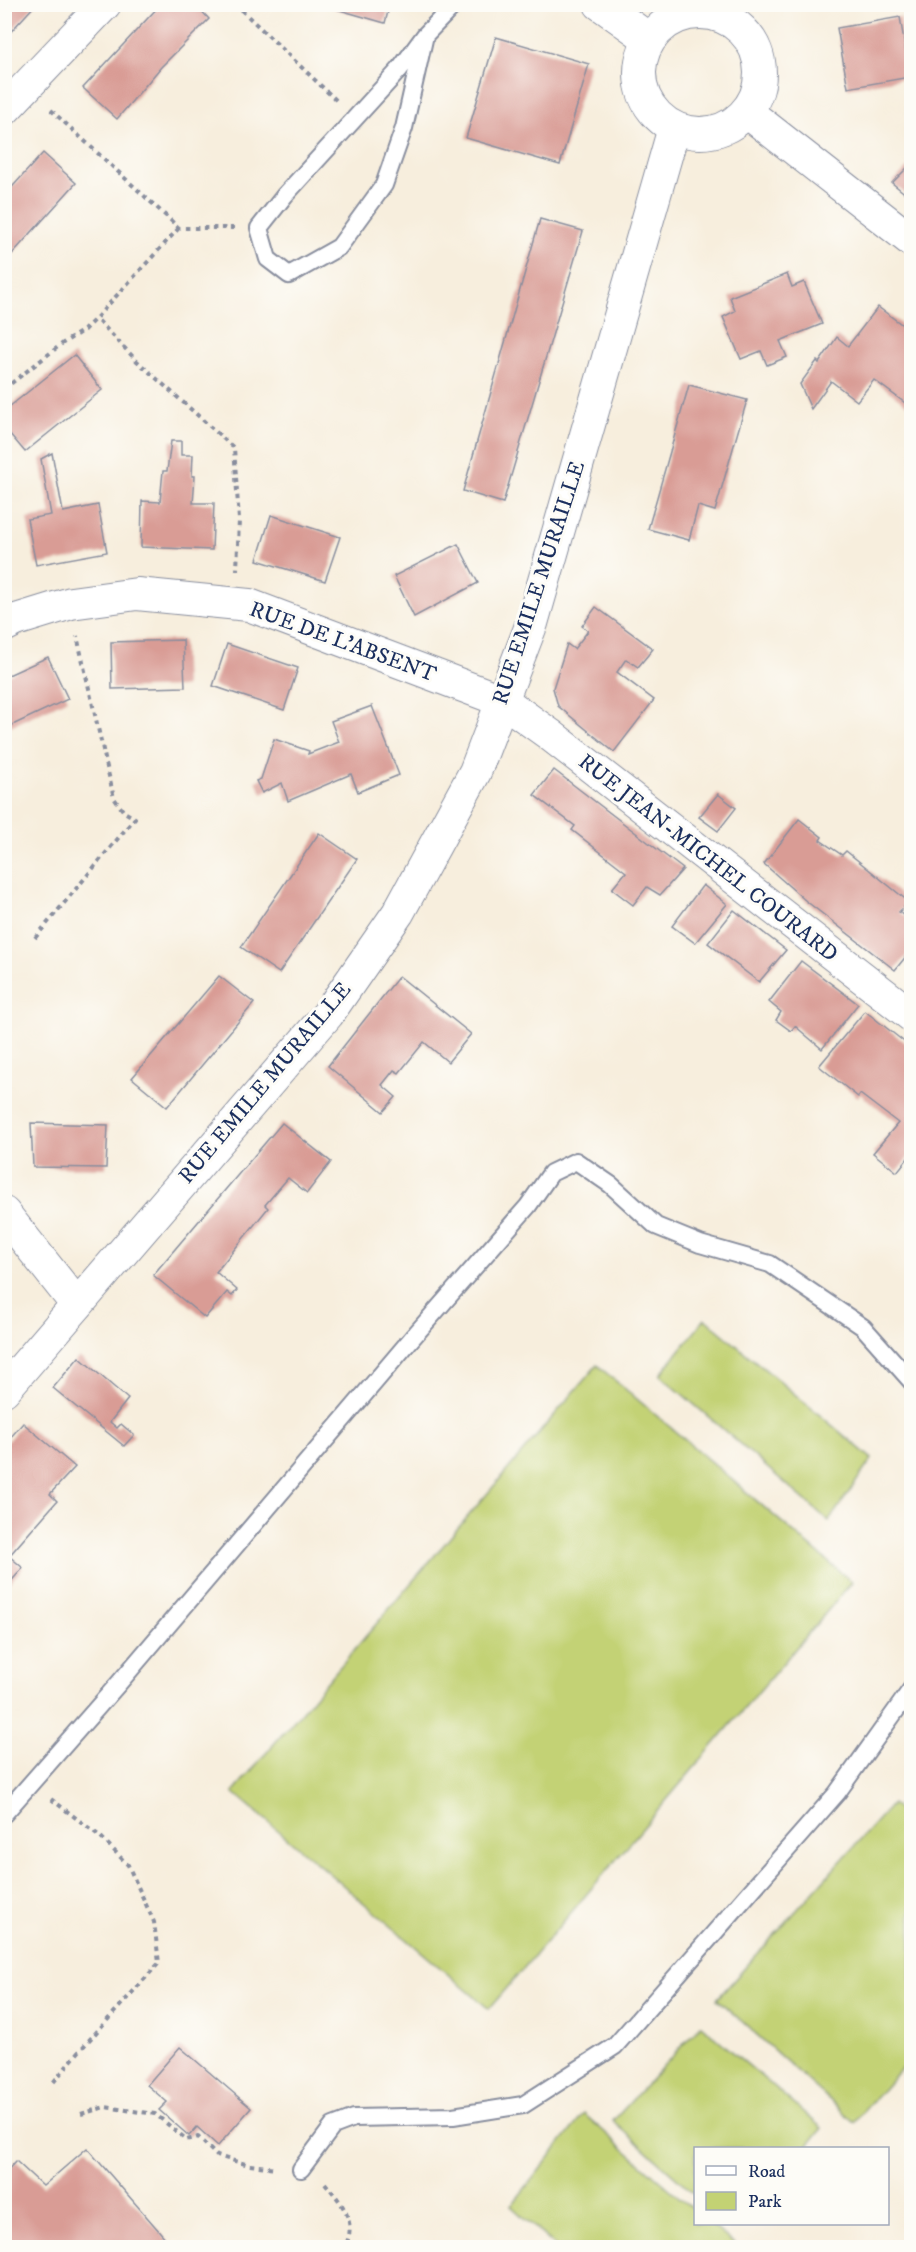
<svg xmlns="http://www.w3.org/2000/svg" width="916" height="2252" font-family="'IM FELL DW Pica',serif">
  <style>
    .green { fill: #c3d274; stroke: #6f8069; stroke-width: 1.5 }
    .building { fill: #d99c95 }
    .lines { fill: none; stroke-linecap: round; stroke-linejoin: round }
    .service-casing { stroke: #898e9e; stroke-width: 20 }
    .minor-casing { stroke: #898e9e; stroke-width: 34 }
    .path { stroke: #898e9e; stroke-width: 4; stroke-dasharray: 4.5 4.5; stroke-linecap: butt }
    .service { stroke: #fff; stroke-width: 16 }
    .minor { stroke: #fff; stroke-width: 32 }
    .labels { text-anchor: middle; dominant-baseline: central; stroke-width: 6; stroke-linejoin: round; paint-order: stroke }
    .street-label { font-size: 22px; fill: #1b2f5e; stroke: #fdfcf7 }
  </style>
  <rect width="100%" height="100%" fill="#fdfcf7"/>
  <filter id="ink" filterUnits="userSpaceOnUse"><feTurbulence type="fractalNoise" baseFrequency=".0167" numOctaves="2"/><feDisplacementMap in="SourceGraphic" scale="12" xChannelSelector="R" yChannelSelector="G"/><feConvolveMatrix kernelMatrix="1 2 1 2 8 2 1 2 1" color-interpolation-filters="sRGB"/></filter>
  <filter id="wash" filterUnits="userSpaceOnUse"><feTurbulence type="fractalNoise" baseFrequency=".008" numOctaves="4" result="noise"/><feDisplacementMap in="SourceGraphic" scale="24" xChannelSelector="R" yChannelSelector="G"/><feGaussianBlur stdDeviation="1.35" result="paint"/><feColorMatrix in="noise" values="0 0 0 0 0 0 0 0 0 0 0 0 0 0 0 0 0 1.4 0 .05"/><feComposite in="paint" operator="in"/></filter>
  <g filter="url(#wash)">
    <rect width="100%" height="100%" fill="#f7eedd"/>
    <g class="green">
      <path d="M 705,1319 L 872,1459 L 829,1521 L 660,1375 Z"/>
      <path d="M 597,1365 L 852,1582 L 489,2009 L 233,1792 Z"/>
      <path d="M 892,1804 L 911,1821 L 911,2058 L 854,2122 L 717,1999 Z"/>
      <path d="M 701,2025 L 822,2128 L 806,2148 L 696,2148 L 695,2194 L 613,2121 Z"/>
      <path d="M 584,2114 L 695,2211 L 696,2224 L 710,2224 L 738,2247 L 556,2247 L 511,2206 Z"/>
    </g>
    <g id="blocks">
      <g class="building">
        <path d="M 4,4 L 36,4 L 4,39 Z"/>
        <path d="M 161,4 L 195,4 L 209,19 L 161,67 L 117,119 L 83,88 Z"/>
        <path d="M 319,4 L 390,4 L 385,23 Z"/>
        <path d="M 900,17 L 910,77 L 848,88 L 837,28 Z"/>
        <path d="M 496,37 L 589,64 L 560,165 L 466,138 Z"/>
        <path d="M 43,153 L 76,183 L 4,263 L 4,196 Z"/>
        <path d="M 912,163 L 912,199 L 892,183 Z"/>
        <path d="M 540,219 L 583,231 L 503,503 L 463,491 Z"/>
        <path d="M 787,274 L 792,287 L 804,282 L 822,324 L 780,341 L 787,357 L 767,365 L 761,351 L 741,359 L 723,317 L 735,311 L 730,297 Z"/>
        <path d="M 878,307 L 912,332 L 912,408 L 874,380 L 857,401 L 831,381 L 811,409 L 800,384 L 817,361 L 819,363 L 837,337 L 848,346 Z"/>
        <path d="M 74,355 L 102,390 L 25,452 L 4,427 L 4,411 Z"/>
        <path d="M 689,385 L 747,400 L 715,511 L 698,506 L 689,540 L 648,529 Z"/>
        <path d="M 171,441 L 181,441 L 181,455 L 193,455 L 192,476 L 195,476 L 193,503 L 214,503 L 212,550 L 141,547 L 142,501 L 160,502 L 163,471 L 167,471 Z"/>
        <path d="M 52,453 L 63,512 L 98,505 L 107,552 L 36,565 L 27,519 L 51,515 L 41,459 Z"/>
        <path d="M 271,515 L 340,537 L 325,581 L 257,560 Z"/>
        <path d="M 458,544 L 478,583 L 414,617 L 394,576 Z"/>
        <path d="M 596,607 L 653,649 L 638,667 L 626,659 L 617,672 L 654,700 L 614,752 L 558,706 L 553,688 L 567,644 L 574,649 L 588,631 L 582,626 Z"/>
        <path d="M 183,640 L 185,687 L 112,689 L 111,642 Z"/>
        <path d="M 227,644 L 298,668 L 284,710 L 213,686 Z"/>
        <path d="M 48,657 L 68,699 L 4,729 L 4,677 Z"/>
        <path d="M 372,706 L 399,775 L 358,792 L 351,774 L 288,801 L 282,783 L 262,793 L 256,781 L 261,779 L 274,739 L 309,751 L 308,754 L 339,742 L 331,721 Z"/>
        <path d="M 554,770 L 683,869 L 660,895 L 647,887 L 633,905 L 612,889 L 626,872 L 572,830 L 575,826 L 534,795 Z"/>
        <path d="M 718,794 L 736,808 L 718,831 L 699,817 Z"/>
        <path d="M 799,819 L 822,837 L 820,840 L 842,855 L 846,851 L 909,902 L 899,912 L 912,922 L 912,949 L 895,970 L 806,901 L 764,864 Z"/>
        <path d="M 319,833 L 357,859 L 279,973 L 241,947 Z"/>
        <path d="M 703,885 L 727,904 L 695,943 L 672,926 Z"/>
        <path d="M 734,910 L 786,950 L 759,982 L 708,943 Z"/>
        <path d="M 801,961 L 858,1004 L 822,1049 L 795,1026 L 791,1031 L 776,1020 L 781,1012 L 769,1002 Z"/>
        <path d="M 219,976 L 254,1003 L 167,1107 L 132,1078 Z"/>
        <path d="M 399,976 L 471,1034 L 448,1062 L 424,1042 L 399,1073 L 394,1070 L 382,1085 L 396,1097 L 383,1112 L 328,1066 Z"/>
        <path d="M 865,1011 L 912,1048 L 912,1153 L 897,1172 L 873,1153 L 898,1123 L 860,1094 L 858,1097 L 819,1066 Z"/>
        <path d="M 31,1123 L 108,1125 L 106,1168 L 33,1167 Z"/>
        <path d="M 282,1123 L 331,1162 L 307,1193 L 288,1178 L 265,1205 L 268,1208 L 216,1272 L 237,1290 L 232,1296 L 227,1292 L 205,1318 L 153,1275 Z"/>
        <path d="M 79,1357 L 128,1399 L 110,1422 L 117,1428 L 121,1424 L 134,1435 L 124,1446 L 53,1388 Z"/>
        <path d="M 23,1423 L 75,1467 L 50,1494 L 57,1501 L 9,1556 L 23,1568 L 4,1589 L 4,1445 Z"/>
        <path d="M 180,2047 L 251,2108 L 218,2146 L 197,2127 L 189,2136 L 159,2110 L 167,2102 L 147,2085 Z"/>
        <path d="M 87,2148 L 173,2247 L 4,2247 L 4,2174 L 16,2161 L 43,2186 Z"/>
      </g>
    </g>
  </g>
  <g filter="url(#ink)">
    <use href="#blocks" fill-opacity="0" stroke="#898e9e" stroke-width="1.5"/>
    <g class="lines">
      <g class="service-casing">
        <g id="service">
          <path d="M 425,35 L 404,128 L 384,185 L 339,247 L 289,275 L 268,259 L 259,228 L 285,195 L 400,69 L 425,35 L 455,4"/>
          <path d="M 4,1814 L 119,1683 L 413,1337 L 528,1206 L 551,1173 L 576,1161 L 611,1185 L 656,1226 L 700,1244 L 770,1264 L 863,1327 L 912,1382"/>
          <path d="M 301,2169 L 333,2126 L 354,2118 L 453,2116 L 523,2105 L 615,2046 L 837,1793 L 912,1688"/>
        </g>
      </g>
      <g class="minor-casing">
        <g id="minor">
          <path d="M 600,4 L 649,39"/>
          <circle cx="700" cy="73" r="60"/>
          <path d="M 4,110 L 105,4"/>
          <path d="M 747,112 L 912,241"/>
          <path d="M 4,626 L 16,620 L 71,603 L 137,594 L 249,605 L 503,701 L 549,734 L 912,1016"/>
          <path d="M 4,1213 L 77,1305"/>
          <path d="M 4,1390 L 328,1014 L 398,913 L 475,772 L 532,623 L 674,128"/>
        </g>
      </g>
      <g class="path">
        <path d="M 235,4 L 337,101"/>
        <path d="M 51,110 L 179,228 L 234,228"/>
        <path d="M 179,228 L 96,318 L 137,361 L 234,448 L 239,520 L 237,570"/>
        <path d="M 4,389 L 63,343 L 84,330 L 96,318"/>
        <path d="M 35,938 L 135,818 L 124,812 L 114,798 L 77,636"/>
        <path d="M 51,1799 L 101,1837 L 128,1865 L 154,1922 L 159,1963 L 82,2048 L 51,2085"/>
        <path d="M 81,2114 L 105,2107 L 155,2114 L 187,2140 L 198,2137 L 217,2156 L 249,2165 L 276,2168"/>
        <path d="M 325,2183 C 341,2202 359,2223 344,2248"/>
      </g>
      <use href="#service" class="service"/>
      <use href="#minor" class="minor"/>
    </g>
  </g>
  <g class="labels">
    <g class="street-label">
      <text transform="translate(539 583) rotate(-72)">RUE EMILE MURAILLE</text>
      <text transform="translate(343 642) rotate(20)">RUE DE L'ABSENT</text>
      <text transform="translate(708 858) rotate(38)">RUE JEAN-MICHEL COURARD</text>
      <text transform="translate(265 1083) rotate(-50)">RUE EMILE MURAILLE</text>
    </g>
  </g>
  <rect width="916" height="2252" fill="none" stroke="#fdfcf7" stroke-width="24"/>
  <rect x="694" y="2147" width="195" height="78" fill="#fdfcf7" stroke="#a3aaba" stroke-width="1.5"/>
  <rect x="706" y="2166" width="30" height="9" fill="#ffffff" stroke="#a3aaba" stroke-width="1.5"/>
  <text x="748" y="2177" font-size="18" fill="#1b2f5e">Road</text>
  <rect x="706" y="2192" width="30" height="18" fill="#c3d274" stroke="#a3aaba" stroke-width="1.5"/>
  <text x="748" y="2207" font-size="18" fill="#1b2f5e">Park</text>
</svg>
